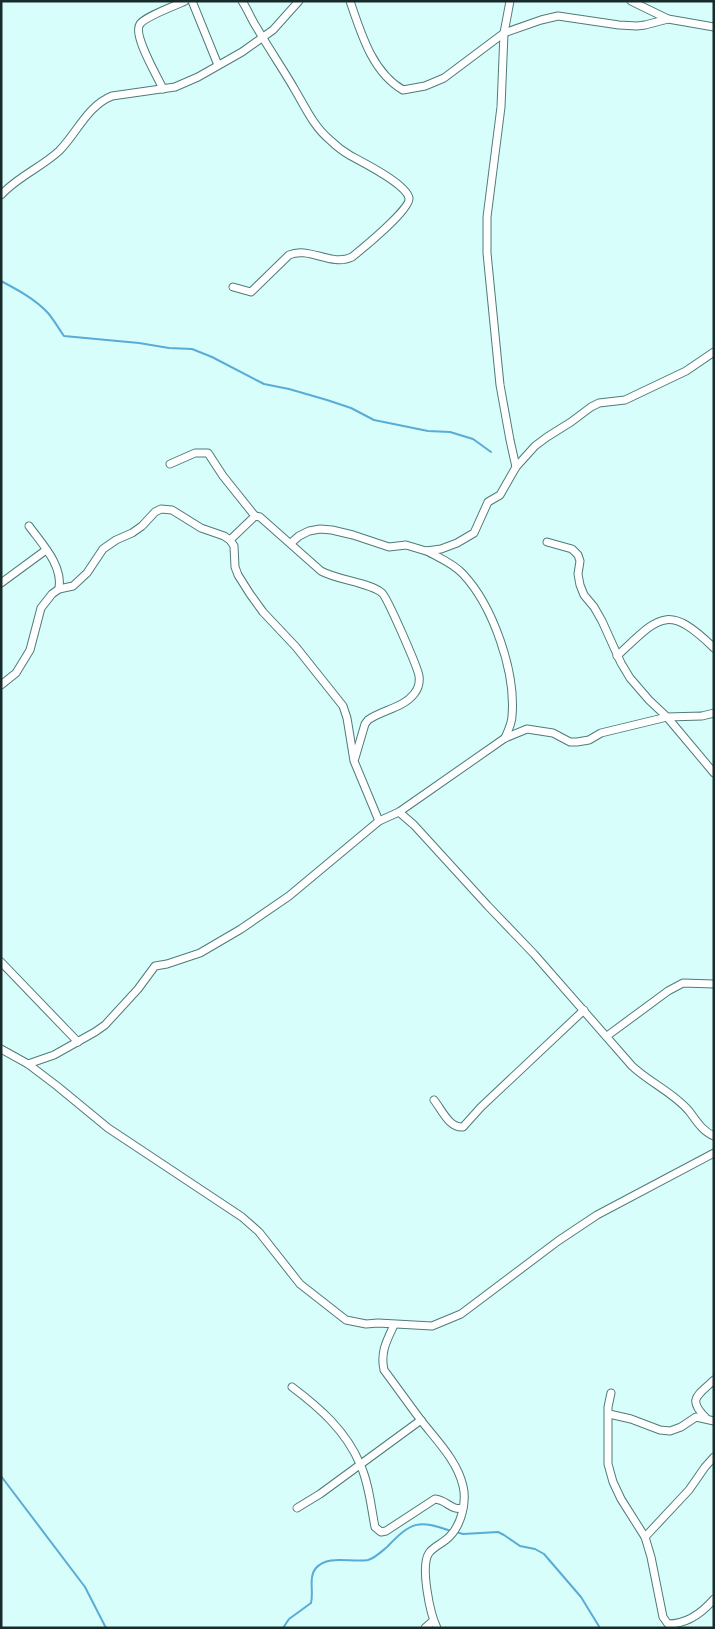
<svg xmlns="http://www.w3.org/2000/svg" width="715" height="1629" font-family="'DejaVu Sans',sans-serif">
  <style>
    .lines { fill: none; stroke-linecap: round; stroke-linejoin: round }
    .stream { stroke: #59acd6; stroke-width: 2 }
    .minor-casing { stroke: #4f7b79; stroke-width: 9 }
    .minor { stroke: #fff; stroke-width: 7 }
  </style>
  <rect width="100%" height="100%" fill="#d8fefc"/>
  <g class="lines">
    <g class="stream">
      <path d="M 1,281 C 18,290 35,299 48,313 C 54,320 59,329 64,336 L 139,343 L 169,348 L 192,349 L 212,357 L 264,384 L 289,389 L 327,400 L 351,408 L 374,420 L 428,431 L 450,432 L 473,439 L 491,452"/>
      <path d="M 1,1476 L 85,1587 L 106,1628"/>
      <path d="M 456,1532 L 463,1534 L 498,1532 L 504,1535 L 520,1546 L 535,1549 L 544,1554 L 581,1597 L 600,1628"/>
      <path d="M 283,1628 L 289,1619 L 311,1603 C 314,1592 308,1577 316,1568 C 328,1554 352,1563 368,1560 C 375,1558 381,1552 387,1547 C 411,1522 418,1519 451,1531"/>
    </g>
    <g class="minor-casing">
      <g id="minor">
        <path d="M 192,1 L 218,65"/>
        <path d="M 350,1 C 361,33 372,72 403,90 L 425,86 L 444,78 L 504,33 L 541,20 L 558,16 L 619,25 L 637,26 L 645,25 L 668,19"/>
        <path d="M 510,1 L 504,33 L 501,107 L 487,217 L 487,253 L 500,385 L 510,440 L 516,467"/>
        <path d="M 631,1 L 668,19 L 714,27"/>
        <path d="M 163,89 C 158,77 132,35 140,24 C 146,16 175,6 185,1"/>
        <path d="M 1,195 C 17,177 42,167 59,151 C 77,133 87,106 112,96 L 175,87 L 198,77 L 242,52 L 273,30 L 299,1"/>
        <path d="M 233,287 L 251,292 L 289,255 C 309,246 331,267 352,257 C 362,249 411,209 409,198 C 406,184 364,163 351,156 C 344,152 336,146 330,140 C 314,127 305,107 295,90 C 283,69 269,49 257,28 C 251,19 248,10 242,1"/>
        <path d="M 170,464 L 195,453 L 208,453 L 223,476 L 255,516"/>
        <path d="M 29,526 C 42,544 63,565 59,589"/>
        <path d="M 230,540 L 255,516 L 260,517 L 321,571 C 337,580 371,583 382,593 C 387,597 418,668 419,676 C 420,683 418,689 414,694 C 403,708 382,710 368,720 L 365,724 L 355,758"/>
        <path d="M 547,542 L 572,549 L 578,555 L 580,561 L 578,574 L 580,585 L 584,595 L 594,607 L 602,621 L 621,663 L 630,678 L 649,700 L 667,717 L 702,716 L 714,713"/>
        <path d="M 291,543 L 299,536 L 309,531 L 320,529 L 332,530 L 353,535 L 389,547 L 406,545 L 426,551 L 441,549 L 457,543 L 474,533 L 488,502 L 500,495 L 516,467 L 535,446 L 547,437 L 571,422 L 591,407 L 599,403 L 625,400 L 686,371 L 714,352"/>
        <path d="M 427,551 C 439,558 453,563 463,574 C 493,606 516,672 512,716 C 512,723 508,731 505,738"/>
        <path d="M 1,583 L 46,550"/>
        <path d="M 617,656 C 659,617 667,602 714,648"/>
        <path d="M 1,685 L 16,673 L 30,650 L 41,608 L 52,594 L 59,589 L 73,586 L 87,573 L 103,549 L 116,540 L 132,533 L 142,526 L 155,512 L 161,509 L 172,510 L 201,528 L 224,536 L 230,540 L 234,546 L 235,567 L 238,575 L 250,594 L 263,612 L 296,647 L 343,706 L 347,718 L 354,761 L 379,821"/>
        <path d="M 399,812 L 414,825 L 488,906 L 534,954 L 632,1066 C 650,1083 673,1092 689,1111 C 696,1120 702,1131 714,1136"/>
        <path d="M 1,962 L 78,1042"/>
        <path d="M 607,1036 L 668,991 L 683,983 L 714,984"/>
        <path d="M 1,1049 L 28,1064 L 57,1086 L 108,1128 L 242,1217 L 259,1232 L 300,1284 L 346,1320 L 366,1324 L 378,1323 L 432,1326 L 461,1314 L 558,1241 L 597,1215 L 714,1153"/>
        <path d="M 28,1064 L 54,1055 L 95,1032 L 105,1025 L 138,989 L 155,966 L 167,964 L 200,953 L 241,929 L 289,896 L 379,821 L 399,812 L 505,738 L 527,729 L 553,733 L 570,742 L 577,742 L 589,740 L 601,733 L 667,717 L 714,773"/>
        <path d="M 434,1100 C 442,1110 449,1128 463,1127 L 481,1107 L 584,1010"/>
        <path d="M 394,1325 C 387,1340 380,1352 384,1370 C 396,1386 408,1403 420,1419 C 436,1440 457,1460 463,1486 C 467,1502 461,1525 450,1536 C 444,1543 434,1546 429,1553 C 420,1566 430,1614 437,1628"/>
        <path d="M 292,1387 C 320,1408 346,1431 360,1464 C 369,1483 371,1507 375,1527 L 381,1532 L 386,1531 L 435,1499 C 447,1500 451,1511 463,1508"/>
        <path d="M 611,1393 L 608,1407 L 608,1464 L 613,1482 L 621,1499 L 645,1537 L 651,1557 L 663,1617 L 668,1624 C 687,1624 702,1613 714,1599"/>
        <path d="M 609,1414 L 631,1419 L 660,1430 L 670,1431 L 681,1427 L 696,1417 L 714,1421"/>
        <path d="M 706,1418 C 687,1399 697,1396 714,1380"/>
        <path d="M 297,1508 L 320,1494 L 421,1420"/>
        <path d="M 645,1537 L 689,1490 L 705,1467 L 714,1457"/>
        <path d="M 425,1628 L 433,1621"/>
      </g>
    </g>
    <use href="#minor" class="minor"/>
  </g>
  <rect width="715" height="1629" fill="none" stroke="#182b2a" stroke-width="5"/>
</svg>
